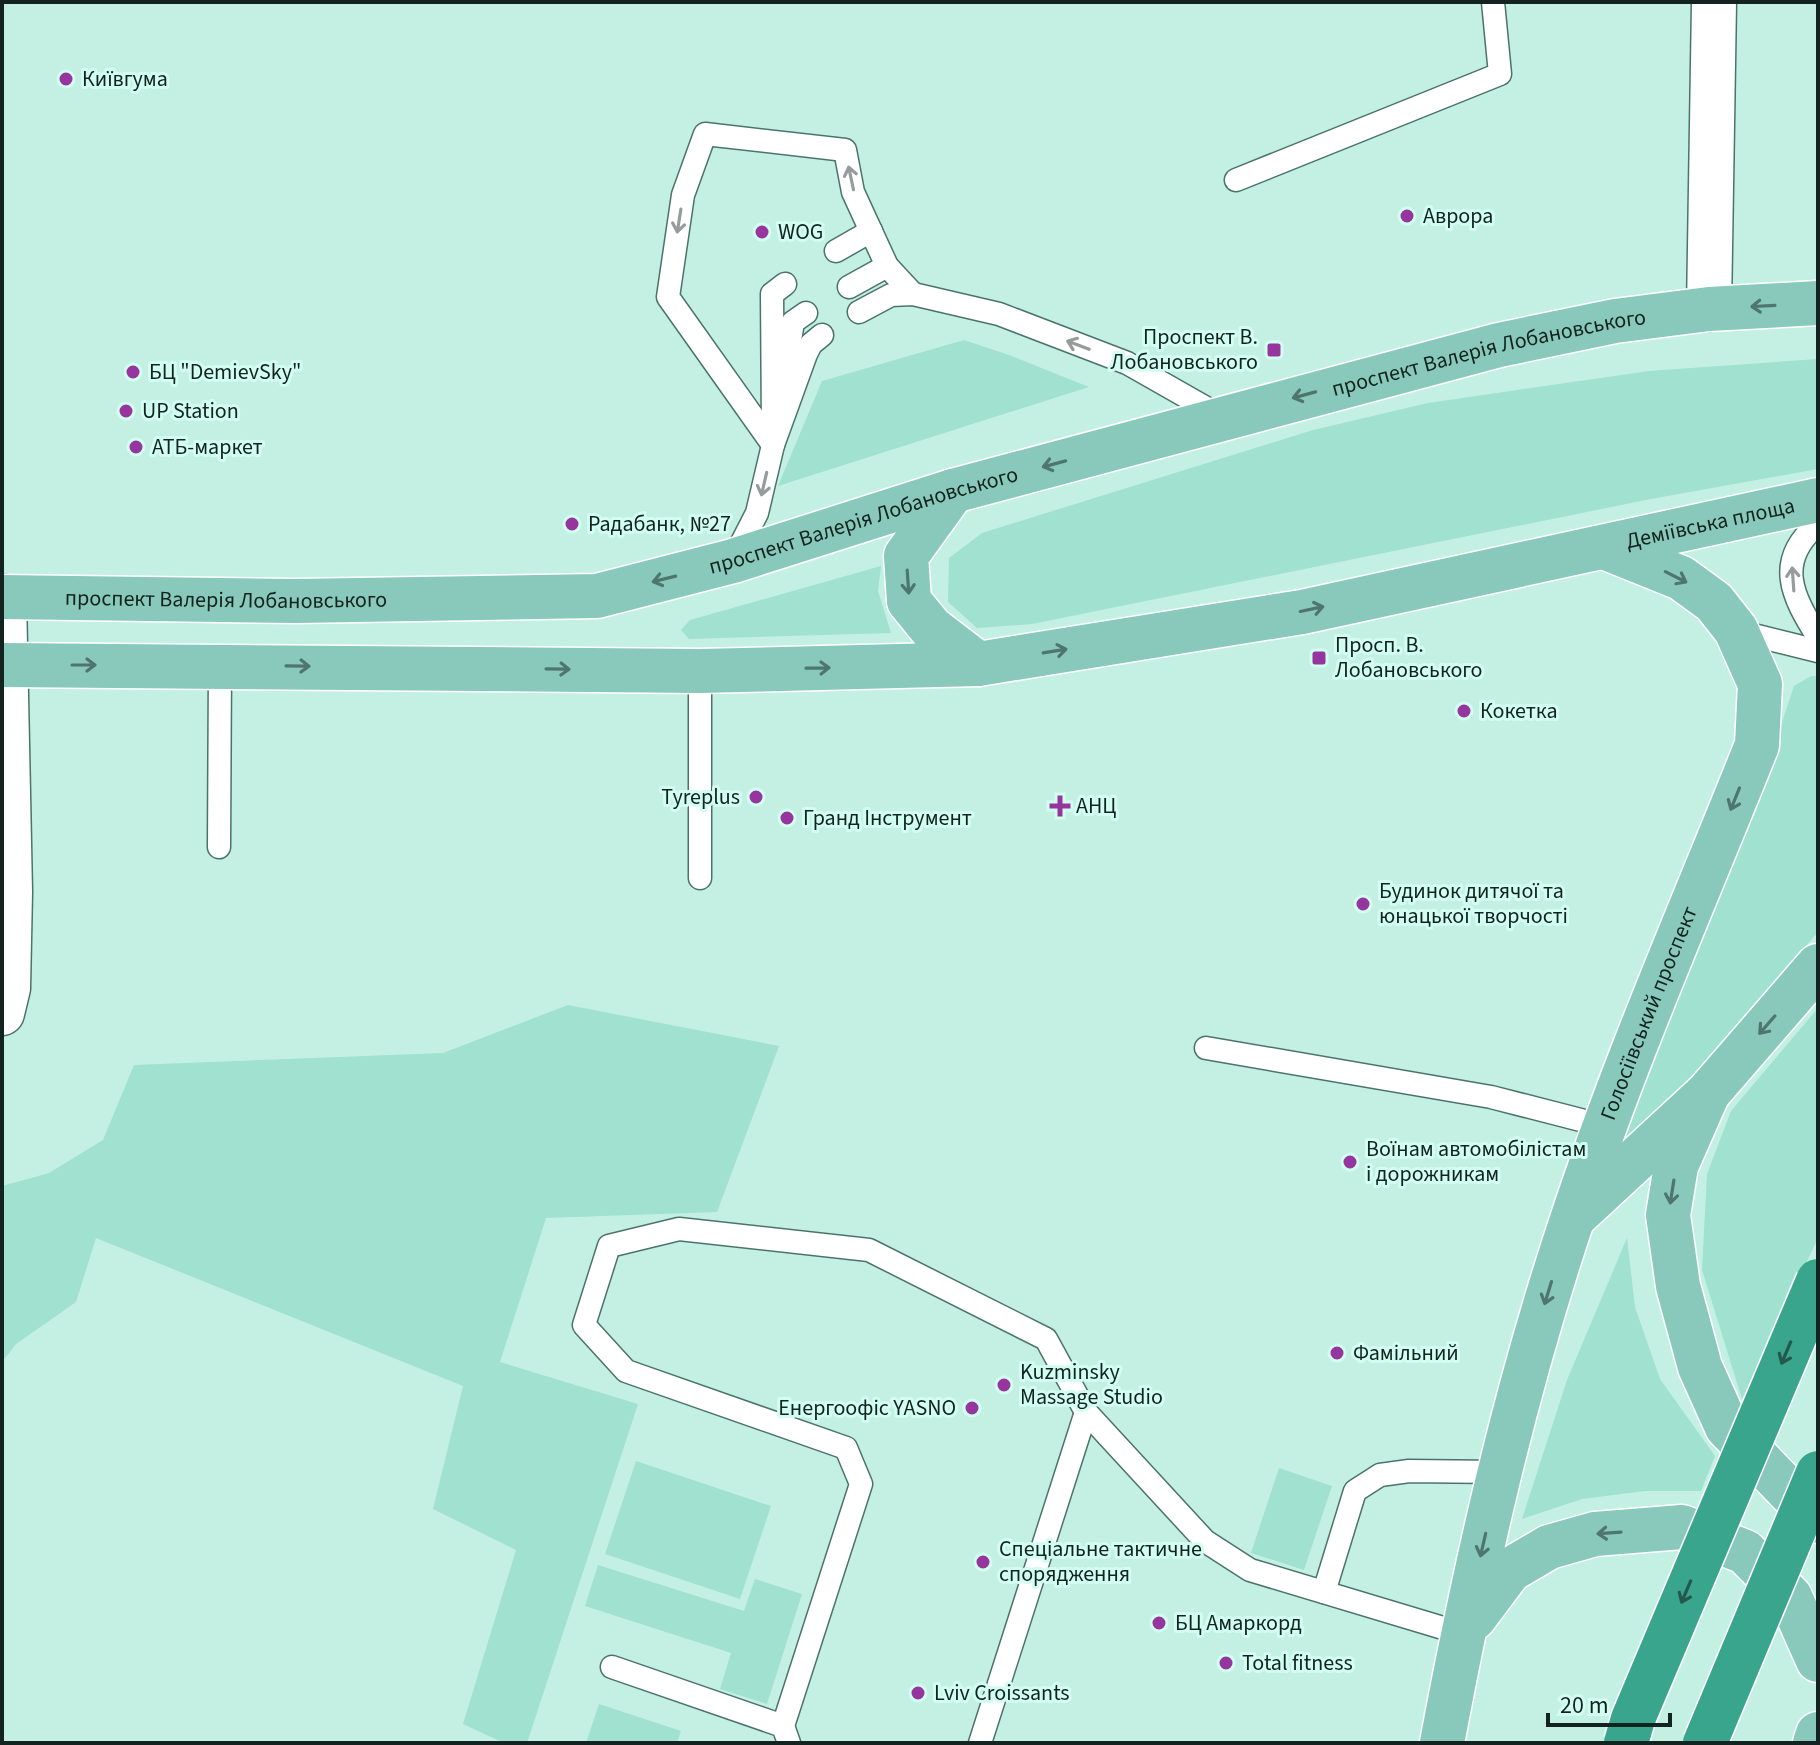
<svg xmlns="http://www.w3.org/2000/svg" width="1820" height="1745" font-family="'Source Sans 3',sans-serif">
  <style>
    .green { fill: #a0e1cf }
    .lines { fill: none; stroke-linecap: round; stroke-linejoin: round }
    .lane-casing { stroke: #4b7469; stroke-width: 25 }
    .street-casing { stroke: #4b7469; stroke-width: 47 }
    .secondary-casing { stroke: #4b7469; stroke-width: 47 }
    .primary-casing { stroke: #fff; stroke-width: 47 }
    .lane { stroke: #fff; stroke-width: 22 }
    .street { stroke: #fff; stroke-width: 44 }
    .secondary { stroke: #fff; stroke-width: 44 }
    .primary { stroke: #89c9bb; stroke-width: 44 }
    .highway-bridge-casing { stroke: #fff; stroke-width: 47; stroke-linecap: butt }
    .highway-bridge { stroke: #3aa58d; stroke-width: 44 }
    .oneway { stroke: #959c9b }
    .oneway2 { stroke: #4e766e }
    .oneway3 { stroke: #23584c }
    .poi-dot { fill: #96359d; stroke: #d1fef0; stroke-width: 3 }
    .labels { text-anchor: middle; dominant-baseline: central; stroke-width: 6; stroke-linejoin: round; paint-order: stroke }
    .poi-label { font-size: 22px; fill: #132420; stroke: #d1fef0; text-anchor: start }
    .street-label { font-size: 22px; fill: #132420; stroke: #d1fef0 }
  </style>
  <rect width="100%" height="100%" fill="#c4f0e3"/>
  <g class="green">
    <path d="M 964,340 L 1009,355 L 1089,387 L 778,486 L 822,381 Z"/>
    <path d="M 1818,359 L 1818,469 L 1651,499 L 1032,624 L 977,628 L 948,602 L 949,558 L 982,533 L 1313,430 L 1428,403 L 1649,371 Z"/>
    <path d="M 881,566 L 878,591 L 891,633 L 689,639 L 681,630 L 690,620 Z"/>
    <path d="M 1811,676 L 1818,676 L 1818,932 L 1693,1077 L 1615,1153 L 1757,798 L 1794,686 Z"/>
    <path d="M 568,1005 L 779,1046 L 717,1212 L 546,1218 L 500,1362 L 638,1404 L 527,1743 L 504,1743 L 463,1724 L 516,1550 L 433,1509 L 463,1386 L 96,1238 L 76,1302 L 16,1344 L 2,1362 L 2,1186 L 49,1173 L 103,1140 L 134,1065 L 443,1053 Z"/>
    <path d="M 1818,1008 L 1818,1238 L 1742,1399 L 1702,1270 L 1707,1174 L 1731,1111 Z"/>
    <path d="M 1627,1238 L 1635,1307 L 1660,1379 L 1715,1456 L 1701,1491 L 1645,1491 L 1582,1499 L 1522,1519 L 1567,1380 Z"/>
    <path d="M 636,1461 L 771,1506 L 740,1599 L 605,1554 Z"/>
    <path d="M 1279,1468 L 1332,1486 L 1304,1570 L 1251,1553 Z"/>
    <path d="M 598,1565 L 744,1611 L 755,1579 L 802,1594 L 767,1704 L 720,1689 L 731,1653 L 585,1606 Z"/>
    <path d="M 599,1704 L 681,1731 L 677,1743 L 586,1743 Z"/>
  </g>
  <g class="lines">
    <g class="lane-casing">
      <g id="lane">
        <path d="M 1236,180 L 1500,74 L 1493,2"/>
        <path d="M 836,251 L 871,231"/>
        <path d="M 849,287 L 887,266"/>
        <path d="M 859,312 L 891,295 L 913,294 L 999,314 L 1127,363 L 1222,417"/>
        <path d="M 783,384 L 793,322 L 806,313"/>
        <path d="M 773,431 L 772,294 L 785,284"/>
        <path d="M 773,445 L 668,297 L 683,195 L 705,134 L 845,150 L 853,192 L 887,266 L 913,294"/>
        <path d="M 1818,524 C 1774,561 1792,596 1818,637"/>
        <path d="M 734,558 L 757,513 L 773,445 L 806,354 L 811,344 L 822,335"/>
        <path d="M 1737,631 L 1818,651"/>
        <path d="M 700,671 L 700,878"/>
        <path d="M 219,847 L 220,665"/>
        <path d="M 1206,1048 L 1491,1097 L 1604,1126"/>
        <path d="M 1324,1592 L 1355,1491 L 1380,1475 L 1409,1471 L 1500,1472"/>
        <path d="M 612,1667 L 783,1726 L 789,1743"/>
        <path d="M 783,1726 L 861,1484 L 846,1448 L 626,1371 L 584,1325 L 609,1246 L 679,1229 L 869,1250 L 1046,1339 L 1086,1412 L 1205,1541 L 1250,1570 L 1463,1634"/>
        <path d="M 980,1743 L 1086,1412"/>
      </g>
    </g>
    <g class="street-casing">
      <path id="street" d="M 1709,309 L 1714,2"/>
    </g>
    <g class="secondary-casing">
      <path id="secondary" d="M 2,1013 L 8,988 L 10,892 L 4,597"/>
    </g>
    <g class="primary-casing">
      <g id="primary">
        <path d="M 953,491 L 906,556 L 909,601 L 931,628 L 978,664"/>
        <path id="s1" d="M 2,597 L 295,601 L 597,596 L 733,561 L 953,491 L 1499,345 L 1615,321 L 1709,309 L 1818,303"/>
        <path id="s2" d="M 2,665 L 700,671 L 978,664 L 1302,612 L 1818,500"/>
        <path d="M 1708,1093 L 1676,1166 L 1668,1215 L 1678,1286 L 1700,1367 L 1727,1427 L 1818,1521"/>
        <path d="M 1576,1215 L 1708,1093 L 1818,966"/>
        <path d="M 1474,1618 L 1510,1570 L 1549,1547 L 1595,1534 L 1682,1527 L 1745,1552 L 1790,1597 L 1818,1660"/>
        <path id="s3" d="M 1442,1743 C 1475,1567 1515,1390 1572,1220 C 1625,1059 1694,903 1757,745 L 1760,684 L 1736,630 L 1714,602 L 1681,578 L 1604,547"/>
        <path d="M 1815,1743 L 1818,1734"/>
      </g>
    </g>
    <use href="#lane" class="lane"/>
    <use href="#street" class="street"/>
    <use href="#secondary" class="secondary"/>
    <use href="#primary" class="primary"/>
    <g class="highway-bridge-casing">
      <g id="highway-bridge">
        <path d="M 1626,1743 L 1633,1719 L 1818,1281"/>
        <path d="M 1705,1743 L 1818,1473"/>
      </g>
    </g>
    <use href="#highway-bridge" class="highway-bridge"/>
  </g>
  <defs><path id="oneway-shaft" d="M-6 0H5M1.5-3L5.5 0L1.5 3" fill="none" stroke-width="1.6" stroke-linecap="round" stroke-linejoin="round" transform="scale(2)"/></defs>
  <g class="oneway">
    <use href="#oneway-shaft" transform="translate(851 178) rotate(-102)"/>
    <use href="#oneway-shaft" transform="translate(679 221) rotate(99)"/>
    <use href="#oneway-shaft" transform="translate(1078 345) rotate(-159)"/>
    <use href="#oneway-shaft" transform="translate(764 484) rotate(103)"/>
    <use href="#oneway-shaft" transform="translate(1793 579) rotate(-94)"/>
  </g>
  <g class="oneway2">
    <use href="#oneway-shaft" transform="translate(1763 306) rotate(177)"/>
    <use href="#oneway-shaft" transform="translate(1304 395) rotate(165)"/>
    <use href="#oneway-shaft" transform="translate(1054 464) rotate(165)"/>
    <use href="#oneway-shaft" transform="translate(1676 577) rotate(27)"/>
    <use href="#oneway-shaft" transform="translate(664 579) rotate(166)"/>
    <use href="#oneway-shaft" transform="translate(908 582) rotate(86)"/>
    <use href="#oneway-shaft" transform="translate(1312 609) rotate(-12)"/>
    <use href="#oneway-shaft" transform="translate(1055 651) rotate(-9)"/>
    <use href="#oneway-shaft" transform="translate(84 665)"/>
    <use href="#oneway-shaft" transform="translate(298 666) rotate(1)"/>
    <use href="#oneway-shaft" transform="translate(818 668) rotate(-1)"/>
    <use href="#oneway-shaft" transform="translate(558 669) rotate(1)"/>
    <use href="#oneway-shaft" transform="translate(1735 799) rotate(112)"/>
    <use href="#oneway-shaft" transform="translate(1767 1025) rotate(131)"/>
    <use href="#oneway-shaft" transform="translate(1672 1192) rotate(99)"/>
    <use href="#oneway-shaft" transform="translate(1548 1293) rotate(107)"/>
    <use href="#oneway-shaft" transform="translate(1609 1533) rotate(176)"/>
    <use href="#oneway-shaft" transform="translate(1483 1545) rotate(103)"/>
  </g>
  <g class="oneway3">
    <use href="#oneway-shaft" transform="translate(1786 1353) rotate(113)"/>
    <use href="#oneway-shaft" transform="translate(1686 1592) rotate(113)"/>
  </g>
  <g class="poi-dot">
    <circle cx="66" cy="79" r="8"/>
    <circle cx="1407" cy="216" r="8"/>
    <circle cx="762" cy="232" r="8"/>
    <rect x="1266" y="342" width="16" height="16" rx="4"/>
    <circle cx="133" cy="372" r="8"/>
    <circle cx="126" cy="411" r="8"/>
    <circle cx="136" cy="447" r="8"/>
    <circle cx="572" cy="524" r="8"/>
    <rect x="1311" y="650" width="16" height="16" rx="4"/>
    <circle cx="1464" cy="711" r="8"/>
    <circle cx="756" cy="797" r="8"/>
    <path d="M1056 794h8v8h8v8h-8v8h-8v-8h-8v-8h8z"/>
    <circle cx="787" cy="818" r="8"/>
    <circle cx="1363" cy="904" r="8"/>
    <circle cx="1350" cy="1162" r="8"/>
    <circle cx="1337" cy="1353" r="8"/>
    <circle cx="1004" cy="1385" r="8"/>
    <circle cx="972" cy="1408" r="8"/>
    <circle cx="983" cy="1562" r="8"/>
    <circle cx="1159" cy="1623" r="8"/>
    <circle cx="1226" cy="1663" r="8"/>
    <circle cx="918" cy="1693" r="8"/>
  </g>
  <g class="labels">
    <g class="poi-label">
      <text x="82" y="79">Київгума</text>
      <text x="1423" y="216">Аврора</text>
      <text x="778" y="232">WOG</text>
      <text x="1258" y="337" text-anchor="end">Проспект В.<tspan x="1258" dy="25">Лобановського</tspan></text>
      <text x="149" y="372">БЦ "DemievSky"</text>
      <text x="142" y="411">UP Station</text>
      <text x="152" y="447">АТБ-маркет</text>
      <text x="588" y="524">Радабанк, №27</text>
      <text x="1335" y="645">Просп. В.<tspan x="1335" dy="25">Лобановського</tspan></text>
      <text x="1480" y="711">Кокетка</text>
      <text x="740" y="797" text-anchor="end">Tyreplus</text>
      <text x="1076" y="806">АНЦ</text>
      <text x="803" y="818">Гранд Інструмент</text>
      <text x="1379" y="891">Будинок дитячої та<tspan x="1379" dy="25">юнацької творчості</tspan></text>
      <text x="1366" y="1149">Воїнам автомобілістам<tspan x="1366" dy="25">і дорожникам</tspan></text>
      <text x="1353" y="1353">Фамільний</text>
      <text x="1020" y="1372">Kuzminsky<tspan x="1020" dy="25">Massage Studio</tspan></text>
      <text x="956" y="1408" text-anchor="end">Енергоофіс YASNO</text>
      <text x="999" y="1549">Спеціальне тактичне<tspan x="999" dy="25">спорядження</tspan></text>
      <text x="1175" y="1623">БЦ Амаркорд</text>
      <text x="1242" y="1663">Total fitness</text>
      <text x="934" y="1693">Lviv Croissants</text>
    </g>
    <g class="street-label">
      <text stroke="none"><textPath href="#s1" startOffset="1520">проспект Валерія Лобановського</textPath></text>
      <text stroke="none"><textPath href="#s1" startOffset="872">проспект Валерія Лобановського</textPath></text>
      <text stroke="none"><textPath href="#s2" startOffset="1722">Деміївська площа</textPath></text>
      <text stroke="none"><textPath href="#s1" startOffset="224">проспект Валерія Лобановського</textPath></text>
      <text stroke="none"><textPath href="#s3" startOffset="760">Голосіївський проспект</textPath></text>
    </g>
  </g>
  <rect width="1820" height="1745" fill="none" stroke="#132420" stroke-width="8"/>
  <path d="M1548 1713v12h122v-12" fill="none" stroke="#132420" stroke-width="4"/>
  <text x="1560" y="1713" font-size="24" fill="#132420" stroke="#d1fef0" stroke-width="6" paint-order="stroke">20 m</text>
</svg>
